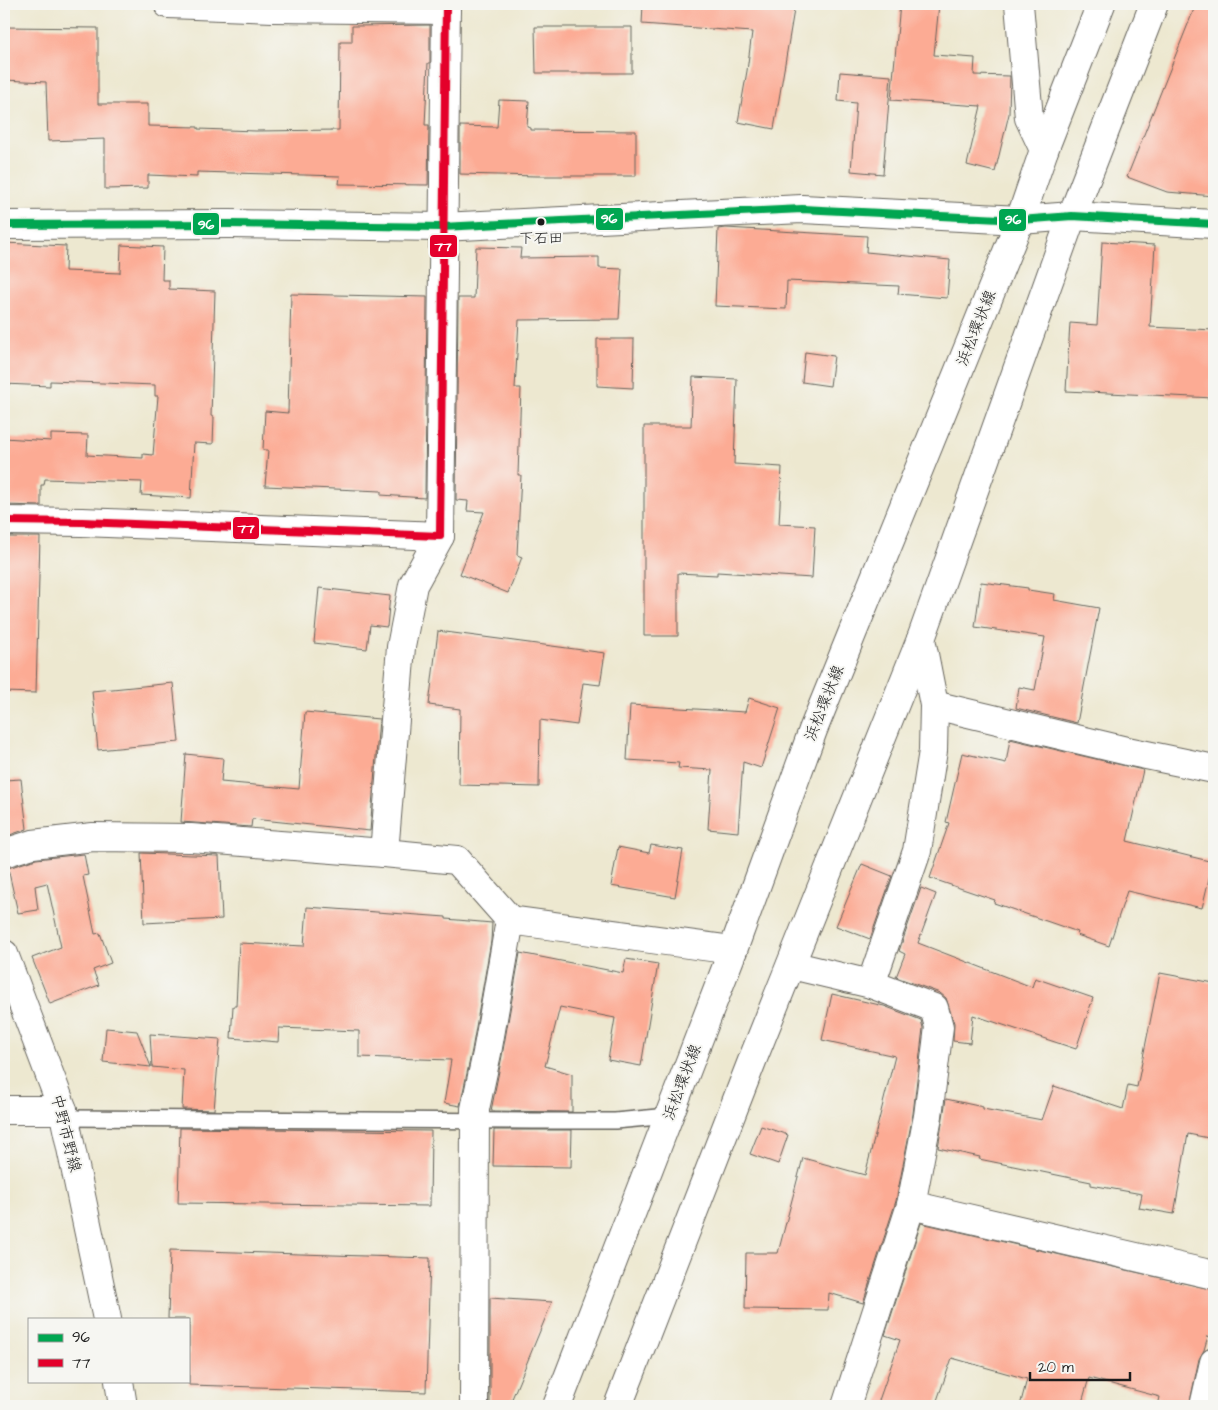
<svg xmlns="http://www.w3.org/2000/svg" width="1218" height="1410" font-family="'Architects Daughter','Klee One',sans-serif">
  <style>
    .building { fill: #fcab94 }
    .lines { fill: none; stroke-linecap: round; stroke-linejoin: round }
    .lane-casing { stroke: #65635b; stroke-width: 18 }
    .street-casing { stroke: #65635b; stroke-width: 30 }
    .secondary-casing { stroke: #65635b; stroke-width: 30 }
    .primary-casing { stroke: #65635b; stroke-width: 30 }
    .lane { stroke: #fff; stroke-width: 15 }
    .street { stroke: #fff; stroke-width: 28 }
    .secondary { stroke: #fff; stroke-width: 28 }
    .primary { stroke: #fff; stroke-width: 28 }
    .bus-1-casing { stroke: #f6f6f2; stroke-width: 11 }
    .bus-2-casing { stroke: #f6f6f2; stroke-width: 11 }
    .bus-1 { stroke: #00a651; stroke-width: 8 }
    .bus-2 { stroke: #e4002b; stroke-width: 8 }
    .bus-dot { fill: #1c1c1c; stroke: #f6f6f2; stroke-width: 2 }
    .labels { text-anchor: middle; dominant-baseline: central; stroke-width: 4; stroke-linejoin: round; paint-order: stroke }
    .bus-label { font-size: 15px; fill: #1c1c1c; stroke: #f6f6f2 }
    .street-label { font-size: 16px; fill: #1c1c1c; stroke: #f6f6f2 }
    .line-badge { stroke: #f6f6f2; stroke-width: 2 }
    .badge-label { font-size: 14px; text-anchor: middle; font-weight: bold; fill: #fff }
  </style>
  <rect width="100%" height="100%" fill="#f6f6f2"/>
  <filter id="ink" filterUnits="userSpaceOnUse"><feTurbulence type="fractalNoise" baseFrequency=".02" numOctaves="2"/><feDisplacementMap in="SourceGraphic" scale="10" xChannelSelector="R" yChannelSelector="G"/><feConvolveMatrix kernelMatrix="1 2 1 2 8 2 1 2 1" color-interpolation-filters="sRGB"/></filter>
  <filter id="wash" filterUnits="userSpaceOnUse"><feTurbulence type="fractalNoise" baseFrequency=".0096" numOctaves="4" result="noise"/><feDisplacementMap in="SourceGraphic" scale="20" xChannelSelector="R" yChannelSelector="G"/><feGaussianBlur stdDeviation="1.12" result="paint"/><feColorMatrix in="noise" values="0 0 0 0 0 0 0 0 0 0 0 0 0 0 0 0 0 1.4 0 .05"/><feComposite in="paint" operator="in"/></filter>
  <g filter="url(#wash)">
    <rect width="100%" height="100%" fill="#ede8d0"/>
    <g id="blocks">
      <g class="building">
        <path d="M 643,4 L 795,4 L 774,129 L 738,122 L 747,71 L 752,32 L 642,24 Z"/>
        <path d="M 900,4 L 939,4 L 934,55 L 975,58 L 974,75 L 1010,76 L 1009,114 L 995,172 L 967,165 L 981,106 L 891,100 Z"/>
        <path d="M 1196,4 L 1214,4 L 1214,196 L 1167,192 L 1127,177 Z"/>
        <path d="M 430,25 L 430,63 L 428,63 L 425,125 L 429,125 L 428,185 L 339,184 L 340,176 L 197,172 L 197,177 L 148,175 L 148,188 L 105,189 L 105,139 L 48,141 L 46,82 L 4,80 L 4,27 L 98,28 L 98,104 L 148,104 L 148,126 L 198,127 L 198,129 L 256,131 L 339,130 L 340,42 L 352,42 L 352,26 Z"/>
        <path d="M 535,27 L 632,27 L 632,73 L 536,73 Z"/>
        <path d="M 840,72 L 891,76 L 883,174 L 851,171 L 856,103 L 838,101 Z"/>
        <path d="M 499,100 L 529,101 L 527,127 L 531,128 L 531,130 L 636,131 L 636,176 L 537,176 L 460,174 L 460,126 L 497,127 Z"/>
        <path d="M 726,228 L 867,236 L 866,252 L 950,260 L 947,298 L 898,294 L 899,286 L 787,281 L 786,309 L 715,306 L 718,229 Z"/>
        <path d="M 1102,242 L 1155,245 L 1150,327 L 1214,330 L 1214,398 L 1066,391 L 1070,323 L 1097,325 Z"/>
        <path d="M 4,243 L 66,246 L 65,271 L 120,273 L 121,245 L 163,247 L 162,280 L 169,280 L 169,289 L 215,291 L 211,416 L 214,417 L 213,444 L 194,443 L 191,498 L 141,495 L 142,482 L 45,479 L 44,485 L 41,485 L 41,506 L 4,505 L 4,438 L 51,441 L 51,434 L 88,435 L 87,455 L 143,458 L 143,454 L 153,455 L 158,396 L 155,396 L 155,385 L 50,381 L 50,386 L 4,384 Z"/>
        <path d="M 476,247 L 521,248 L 520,258 L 599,257 L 599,268 L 622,269 L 619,319 L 519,320 L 515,388 L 521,388 L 518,475 L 521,475 L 517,555 L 522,557 L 508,593 L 460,574 L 484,512 L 467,511 L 468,501 L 456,500 L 458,298 L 474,298 Z"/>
        <path d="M 291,294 L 427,297 L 425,498 L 381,495 L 381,491 L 265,486 L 268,450 L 263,450 L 265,411 L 288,413 Z"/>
        <path d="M 597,339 L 634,339 L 633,388 L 597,386 Z"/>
        <path d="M 805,352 L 834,356 L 830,386 L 802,382 Z"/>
        <path d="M 693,377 L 737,379 L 734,464 L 782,467 L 779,524 L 815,526 L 812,578 L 717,572 L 717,575 L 678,573 L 678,636 L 644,636 L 644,426 L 691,426 Z"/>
        <path d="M 4,537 L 40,537 L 36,693 L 4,692 Z"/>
        <path d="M 981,582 L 1028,588 L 1028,590 L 1055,594 L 1054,600 L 1099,608 L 1077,723 L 1016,708 L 1019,687 L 1035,690 L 1045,637 L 975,627 Z"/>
        <path d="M 319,588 L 390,596 L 387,627 L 370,625 L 367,649 L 314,643 Z"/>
        <path d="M 438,631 L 605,653 L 600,685 L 583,683 L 577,725 L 540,720 L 539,787 L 459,785 L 460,709 L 429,705 Z"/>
        <path d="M 173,683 L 179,742 L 98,750 L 92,691 Z"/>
        <path d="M 749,698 L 780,708 L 761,768 L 743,762 L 738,832 L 708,829 L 712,770 L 678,768 L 679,763 L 627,760 L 630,705 L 745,712 Z"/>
        <path d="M 305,712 L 379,719 L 370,831 L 252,819 L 251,827 L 181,822 L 186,754 L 223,758 L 221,782 L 299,789 Z"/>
        <path d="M 1010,739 L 1143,770 L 1127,841 L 1213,862 L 1202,908 L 1127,891 L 1109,946 L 1077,935 L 1078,932 L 994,903 L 995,900 L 930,878 L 949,823 L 946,822 L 962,753 L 1006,763 Z"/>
        <path d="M 21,779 L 27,829 L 4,837 L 4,780 Z"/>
        <path d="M 651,845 L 683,850 L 675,897 L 611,886 L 618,847 L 649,853 Z"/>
        <path d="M 141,853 L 219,856 L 222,919 L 144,923 Z"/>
        <path d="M 84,854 L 88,875 L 83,876 L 95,934 L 100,933 L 111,963 L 93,970 L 99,985 L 50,1004 L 32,958 L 61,947 L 47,883 L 35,886 L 38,910 L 18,913 L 8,868 L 36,859 Z"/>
        <path d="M 862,864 L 892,876 L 870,939 L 836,926 Z"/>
        <path d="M 921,888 L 936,894 L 918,943 L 1032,987 L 1035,978 L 1093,998 L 1076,1049 L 973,1015 L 970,1043 L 953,1041 L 954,1023 L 946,998 L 940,993 L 896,977 L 905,954 L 899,951 Z"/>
        <path d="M 307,907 L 446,917 L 446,919 L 492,923 L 491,941 L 472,1050 L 460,1106 L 444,1103 L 451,1060 L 359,1057 L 359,1031 L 279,1028 L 278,1042 L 231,1038 L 233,1006 L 236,1006 L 239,943 L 304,946 Z"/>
        <path d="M 520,953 L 623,973 L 626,959 L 658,964 L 641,1066 L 608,1060 L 615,1018 L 560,1007 L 545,1066 L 572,1074 L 572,1112 L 491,1111 L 502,1056 Z"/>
        <path d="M 1160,973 L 1214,983 L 1214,1139 L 1188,1134 L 1174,1214 L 1139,1208 L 1142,1194 L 1091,1185 L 1091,1182 L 979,1159 L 980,1157 L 938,1148 L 946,1099 L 983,1107 L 983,1109 L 1042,1120 L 1054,1086 L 1123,1109 L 1128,1085 L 1137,1087 Z"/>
        <path d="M 832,994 L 884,1006 L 921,1020 L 923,1028 L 913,1114 L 896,1201 L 863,1303 L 829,1293 L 828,1310 L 745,1309 L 746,1253 L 778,1253 L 803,1158 L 865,1175 L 895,1056 L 822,1040 Z"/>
        <path d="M 106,1028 L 137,1031 L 151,1067 L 103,1062 Z"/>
        <path d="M 150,1034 L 220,1039 L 214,1110 L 182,1109 L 184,1070 L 152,1067 Z"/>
        <path d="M 761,1126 L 788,1135 L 778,1164 L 750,1154 Z"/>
        <path d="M 180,1128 L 431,1131 L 430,1206 L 178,1203 Z"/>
        <path d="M 494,1130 L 572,1130 L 571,1167 L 493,1166 Z"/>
        <path d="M 921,1223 L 1214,1290 L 1214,1320 L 1210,1337 L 1208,1336 L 1204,1350 L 1199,1359 L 1189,1406 L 1158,1406 L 1160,1397 L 1089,1378 L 1081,1406 L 1020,1406 L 1027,1379 L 952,1358 L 935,1406 L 877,1406 L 900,1340 L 885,1335 Z"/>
        <path d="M 170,1250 L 430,1258 L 426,1392 L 189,1385 L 189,1319 L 168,1319 Z"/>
        <path d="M 490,1298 L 552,1302 L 509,1406 L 490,1406 Z"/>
      </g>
    </g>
  </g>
  <g filter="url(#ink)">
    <use href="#blocks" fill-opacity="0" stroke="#65635b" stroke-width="1"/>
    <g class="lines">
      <g class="lane-casing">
        <path id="lane" d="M 64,1118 L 533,1121 L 615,1121 L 669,1116"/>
      </g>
      <g class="street-casing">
        <g id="street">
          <path d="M 168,4 L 273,8 L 446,10"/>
          <path d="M 1019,4 L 1029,118 L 1044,150"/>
          <path d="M 1072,216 L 1214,224"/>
          <path d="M 4,521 L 82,522 L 440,536 L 446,4"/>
          <path d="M 934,705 L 1127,751 L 1214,769"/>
          <path d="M 4,853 L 33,844 L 93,837 L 191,838 L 384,853 L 401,647 L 413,585 L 440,536"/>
          <path d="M 384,853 L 457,860 L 510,920 L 733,950"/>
          <path d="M 791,965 L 871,984 L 934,1008 L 939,1027 L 928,1116 L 911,1205 L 846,1406"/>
          <path d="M 871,984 L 917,851 L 933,751 L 934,705 L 921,639"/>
          <path d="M 4,1110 L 63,1110"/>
          <path d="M 911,1205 L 1214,1275"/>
          <path d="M 474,1406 L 475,1109 L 487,1053 L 510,920"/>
          <path d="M 1204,1406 L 1214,1362"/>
        </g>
      </g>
      <g class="secondary-casing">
        <g id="secondary">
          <path d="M 4,225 L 230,224 L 442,227 L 802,209 L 1020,220 L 1072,216"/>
          <path d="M 4,954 L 63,1110 L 107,1319"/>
          <path d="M 119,1381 L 123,1406"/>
        </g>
      </g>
      <g class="primary-casing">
        <g id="primary">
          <path d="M 557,1406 L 733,950 L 813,730 L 1020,220 L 1044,150 L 1101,4"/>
          <path d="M 618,1406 L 752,1061 L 921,639 L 1072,216 L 1154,4"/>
        </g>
      </g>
      <use href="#lane" class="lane"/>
      <use href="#street" class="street"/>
      <use href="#secondary" class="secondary"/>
      <use href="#primary" class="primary"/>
      <g class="bus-1-casing">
        <path id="bus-1" d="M 4,225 L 230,224 L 442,227 L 802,209 L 1020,220 L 1072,216 L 1214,224"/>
      </g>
      <g class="bus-2-casing">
        <path id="bus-2" d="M 4,521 L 82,522 L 440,536 L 446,4"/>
      </g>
      <use href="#bus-1" class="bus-1"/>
      <use href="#bus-2" class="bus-2"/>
    </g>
  </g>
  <circle class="bus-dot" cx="541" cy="222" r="4.5"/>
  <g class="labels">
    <g class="bus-label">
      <text x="541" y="238">下石田</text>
    </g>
    <g class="street-label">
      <text transform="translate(976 328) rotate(-68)">浜松環状線</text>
      <text transform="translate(824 703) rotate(-68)">浜松環状線</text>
      <text transform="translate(682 1082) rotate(-69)">浜松環状線</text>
      <text transform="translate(66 1133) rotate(76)">中野市野線</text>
    </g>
  </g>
  <g class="line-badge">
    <rect x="595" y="207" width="29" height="24" rx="5" fill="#00a651"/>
    <rect x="998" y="208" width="29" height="24" rx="5" fill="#00a651"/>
    <rect x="192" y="212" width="28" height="24" rx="5" fill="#00a651"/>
    <rect x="429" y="234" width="29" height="24" rx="5" fill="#e4002b"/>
    <rect x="232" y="516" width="28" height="24" rx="5" fill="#e4002b"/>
  </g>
  <g class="badge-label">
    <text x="609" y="223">96</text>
    <text x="1013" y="224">96</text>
    <text x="206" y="229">96</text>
    <text x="443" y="251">77</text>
    <text x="246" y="533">77</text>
  </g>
  <rect width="1218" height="1410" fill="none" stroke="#f6f6f2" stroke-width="20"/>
  <rect x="28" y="1318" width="162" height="65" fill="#f6f6f2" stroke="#9f9f9c"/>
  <rect x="38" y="1334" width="25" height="8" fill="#00a651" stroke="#9f9f9c"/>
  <text x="72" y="1342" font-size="15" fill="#1c1c1c">96</text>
  <rect x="38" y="1359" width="25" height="8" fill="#e4002b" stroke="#9f9f9c"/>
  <text x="72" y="1368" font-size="15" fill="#1c1c1c">77</text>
  <path d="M1030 1372v8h100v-8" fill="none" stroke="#1c1c1c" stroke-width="2.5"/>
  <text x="1038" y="1372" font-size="15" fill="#1c1c1c" stroke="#f6f6f2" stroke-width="4" paint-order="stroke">20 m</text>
</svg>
